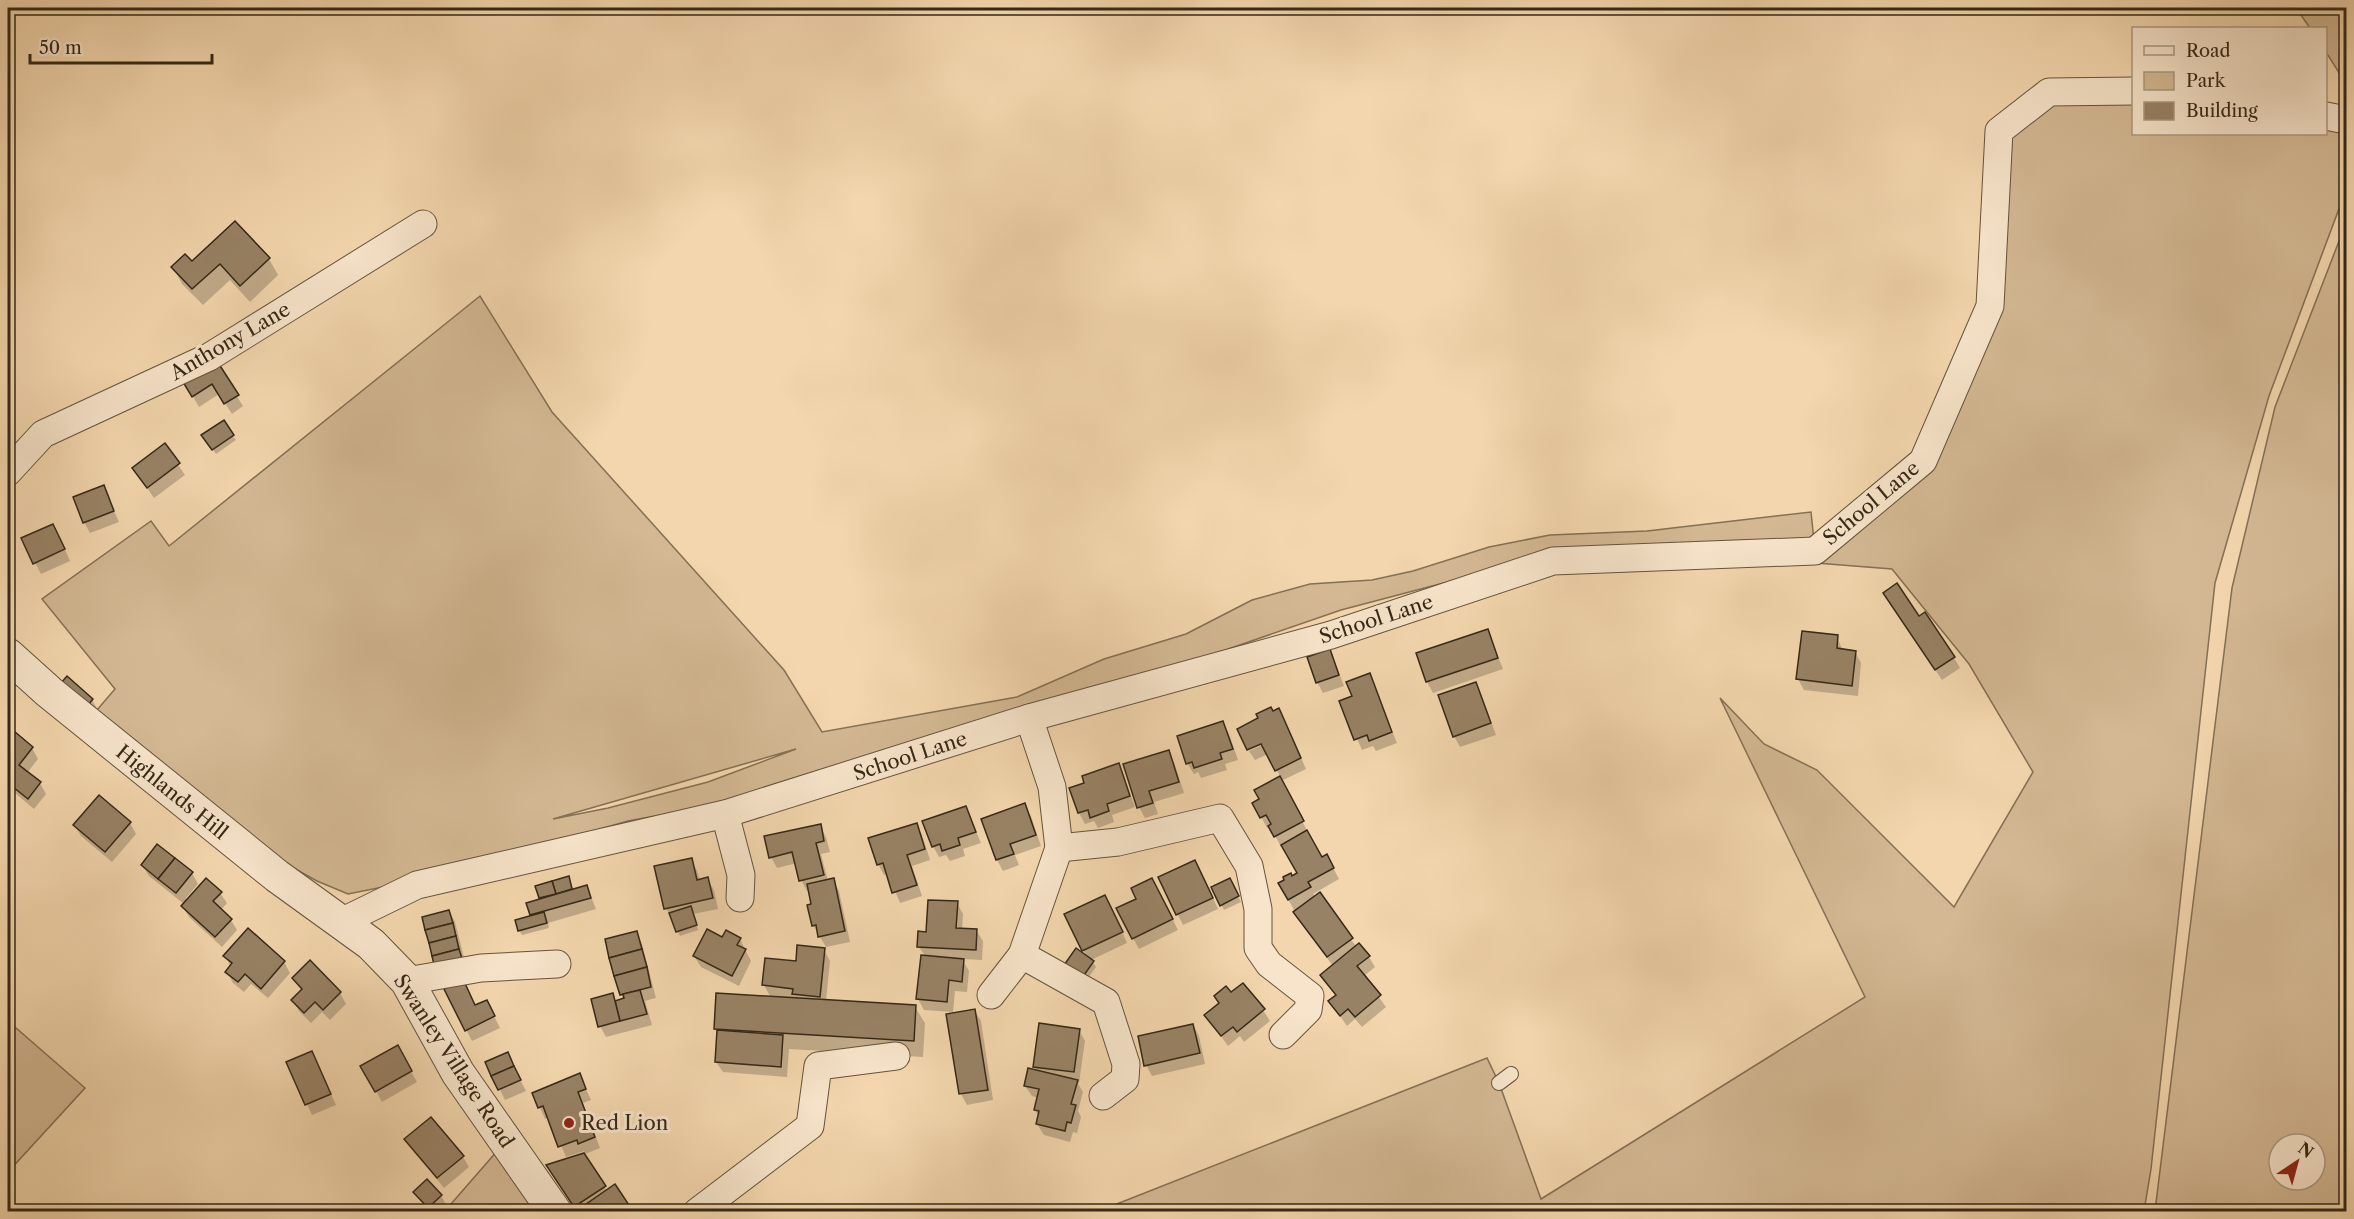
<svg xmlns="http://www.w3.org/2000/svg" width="2354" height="1219" font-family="'Libre Caslon Text',serif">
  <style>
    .green { fill: #d3b893; stroke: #847054; stroke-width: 1.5; fill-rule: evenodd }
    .shadow { fill: #0003 }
    .building { fill: #988265; stroke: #352816; stroke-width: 1.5 }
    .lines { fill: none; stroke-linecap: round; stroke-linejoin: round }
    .service-casing { stroke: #64543c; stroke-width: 16 }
    .minor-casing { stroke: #64543c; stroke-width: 29 }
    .tertiary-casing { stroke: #64543c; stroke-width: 35 }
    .service { stroke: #f7e4ca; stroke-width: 14 }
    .minor { stroke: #f7e4ca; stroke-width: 27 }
    .tertiary { stroke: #f7e4ca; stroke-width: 33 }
    .poi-dot { fill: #8f2418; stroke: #f7e4ca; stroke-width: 2 }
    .labels { text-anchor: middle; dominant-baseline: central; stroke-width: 6; stroke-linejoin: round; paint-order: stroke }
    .street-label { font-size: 20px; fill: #352816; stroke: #f7e4ca }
    .poi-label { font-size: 20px; fill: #352816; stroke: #f7e4ca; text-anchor: start }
  </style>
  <rect width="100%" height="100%" fill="#f3d6ad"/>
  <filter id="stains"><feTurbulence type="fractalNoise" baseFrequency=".00333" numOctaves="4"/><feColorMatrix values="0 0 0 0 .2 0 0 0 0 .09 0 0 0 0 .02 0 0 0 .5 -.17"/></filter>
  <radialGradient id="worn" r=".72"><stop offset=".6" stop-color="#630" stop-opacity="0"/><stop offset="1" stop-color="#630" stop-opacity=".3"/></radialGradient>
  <g class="green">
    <path d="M 2296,8 L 2346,8 L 2346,84 L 2326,52 L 2326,28 L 2310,28 Z"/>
    <path d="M 2049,92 L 2133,97 L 2134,134 L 2326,134 L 2326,127 L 2346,132 L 2346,190 L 2269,396 L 2215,583 L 2151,1169 L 2144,1211 L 1099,1211 L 1487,1058 L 1499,1083 L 1541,1199 L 1865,997 L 1720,698 L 1764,744 L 1817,770 L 1954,907 L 2033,772 L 1969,664 L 1892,569 L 1663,551 L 1557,553 L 1341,610 L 1029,718 L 737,801 L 628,821 L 423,879 L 348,894 L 317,881 L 270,855 L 91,717 L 115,689 L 42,599 L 151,521 L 169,546 L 480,296 L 552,412 L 784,670 L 822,732 L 1017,697 L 1104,659 L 1186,634 L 1252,600 L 1310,584 L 1372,580 L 1413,571 L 1489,547 L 1550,535 L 1647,531 L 1811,512 L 1815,550 L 1923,461 L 1990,306 L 1999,131 ZM 796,749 L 708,782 L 608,808 L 553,819 Z"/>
    <path d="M 2346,223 L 2346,1211 L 2155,1211 L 2232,588 L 2275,407 ZM 2279,1144 L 2315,1144 L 2315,1180 L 2279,1180 Z"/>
    <path d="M 8,1021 L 85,1088 L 8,1172 Z"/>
    <path d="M 505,1142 L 555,1212 L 444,1212 Z"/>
  </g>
  <g class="shadow">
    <path d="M 269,259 L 278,275 L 250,302 L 230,280 L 203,305 L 182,284 L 173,267 L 192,263 Z"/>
    <path d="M 216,363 L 243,406 L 232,414 L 219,394 L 199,407 L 185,383 Z"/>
    <path d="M 233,436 L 236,440 L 216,454 L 206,440 Z"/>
    <path d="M 165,446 L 185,475 L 154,498 L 134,469 Z"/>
    <path d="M 103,487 L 119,522 L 90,533 L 84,522 Z"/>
    <path d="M 59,536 L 70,561 L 41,574 L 23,539 Z"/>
    <path d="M 8,570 L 16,584 L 8,592 Z"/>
    <path d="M 1891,604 L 1919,619 L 1954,658 L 1960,668 L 1942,680 Z"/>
    <path d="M 1487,631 L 1503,669 L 1433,693 L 1427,682 L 1418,654 Z"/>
    <path d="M 1837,637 L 1843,651 L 1855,652 L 1861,663 L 1858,696 L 1804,690 L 1798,679 Z"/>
    <path d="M 1329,651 L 1335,662 L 1344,686 L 1323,693 L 1317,682 Z"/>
    <path d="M 1369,675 L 1397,743 L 1376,751 L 1373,746 L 1362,750 L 1341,702 L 1354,697 Z"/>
    <path d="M 1475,684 L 1481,694 L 1496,735 L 1460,747 L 1454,736 Z"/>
    <path d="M 92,700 L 98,710 L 88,723 L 63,701 Z"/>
    <path d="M 1273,713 L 1285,721 L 1306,769 L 1281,781 L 1322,859 L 1327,856 L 1339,879 L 1313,894 L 1357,947 L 1369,957 L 1375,967 L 1364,976 L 1386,1007 L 1362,1027 L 1355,1019 L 1347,1026 L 1330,1002 L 1336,996 L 1322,975 L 1333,966 L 1301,923 L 1280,884 L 1299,874 L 1283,846 L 1281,847 L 1270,826 L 1267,828 L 1254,803 L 1261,800 L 1281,778 L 1268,754 L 1255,760 L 1249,751 L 1269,742 Z"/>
    <path d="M 1223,723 L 1229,734 L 1238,760 L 1225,764 L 1227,770 L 1201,778 L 1198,772 L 1194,774 L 1187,763 Z"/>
    <path d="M 8,728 L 32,748 L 38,759 L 27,773 L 40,783 L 46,794 L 34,809 L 8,787 Z"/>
    <path d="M 1168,751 L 1174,762 L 1184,793 L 1154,802 L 1158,814 L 1145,818 L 1139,807 Z"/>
    <path d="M 1118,765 L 1124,776 L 1135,807 L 1112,815 L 1114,822 L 1098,828 L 1094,821 L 1085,824 L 1079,813 L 1071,789 L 1086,784 Z"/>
    <path d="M 1025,805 L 1031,816 L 1041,846 L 1015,855 L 1019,865 L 1003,871 L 997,860 L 983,820 Z"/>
    <path d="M 966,808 L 981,843 L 963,849 L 965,856 L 950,861 L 946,855 L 939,857 L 933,846 Z"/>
    <path d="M 130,823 L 136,834 L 112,862 L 81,836 L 75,826 Z"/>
    <path d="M 916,825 L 922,835 L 930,860 L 912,866 L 922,896 L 900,903 L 888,874 L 884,875 L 878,864 Z"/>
    <path d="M 820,826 L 826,837 L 830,852 L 821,854 L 828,881 L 833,880 L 839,891 L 850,942 L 826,947 L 813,925 L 813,906 L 810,890 L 807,891 L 801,880 L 797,863 L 777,868 L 771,857 Z"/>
    <path d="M 691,860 L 697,871 L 700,881 L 707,879 L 714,890 L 718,909 L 693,914 L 698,930 L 680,936 L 666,908 Z"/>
    <path d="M 142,865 L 192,873 L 198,884 L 186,898 L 188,900 L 220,893 L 227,903 L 221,910 L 231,920 L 237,930 L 222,947 L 189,917 L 183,906 L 184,904 L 149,876 Z"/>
    <path d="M 1201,872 L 1218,909 L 1183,925 L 1160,878 Z"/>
    <path d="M 568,878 L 575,891 L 587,887 L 596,909 L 548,923 L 549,928 L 522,935 L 519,930 L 532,917 L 531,915 L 541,900 L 537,887 Z"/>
    <path d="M 1229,880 L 1241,902 L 1224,910 L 1213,888 Z"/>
    <path d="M 1158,891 L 1178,930 L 1139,949 L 1133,938 Z"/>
    <path d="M 957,903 L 963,914 L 962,930 L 976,930 L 983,941 L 982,960 L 962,959 L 969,971 L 967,992 L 955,991 L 953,1012 L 924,1010 L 918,999 L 925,956 L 919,947 L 928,934 Z"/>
    <path d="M 1111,907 L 1127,943 L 1091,960 L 1096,967 L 1085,982 L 1068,970 L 1088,958 L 1083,950 Z"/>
    <path d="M 449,911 L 455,922 L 468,973 L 443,979 Z"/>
    <path d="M 636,933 L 642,944 L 656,998 L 645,1001 L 652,1025 L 606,1037 L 600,1026 L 612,995 L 616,1002 L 624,1000 L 621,995 Z"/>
    <path d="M 723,939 L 740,939 L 751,961 L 739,986 L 701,967 L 694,956 Z"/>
    <path d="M 824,950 L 830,961 L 826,1001 L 915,1007 L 925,1023 L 923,1057 L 789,1049 L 787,1077 L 723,1072 L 716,1062 L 718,1034 L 715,1029 L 771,998 L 764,985 L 797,962 Z"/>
    <path d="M 225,956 L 284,962 L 290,973 L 268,998 L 251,984 L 244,992 L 233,983 L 227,972 L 231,967 Z"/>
    <path d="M 294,978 L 340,993 L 346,1004 L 330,1020 L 322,1012 L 311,1023 L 299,1011 L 293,1000 L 302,991 Z"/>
    <path d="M 446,990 L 476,1007 L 492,1012 L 500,1028 L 472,1041 Z"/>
    <path d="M 1231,994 L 1263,1010 L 1270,1021 L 1244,1042 L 1240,1036 L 1228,1046 L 1206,1015 Z"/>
    <path d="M 975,1011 L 981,1021 L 993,1100 L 967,1105 L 961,1094 Z"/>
    <path d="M 1193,1025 L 1199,1036 L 1205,1064 L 1152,1076 L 1146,1065 Z"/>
    <path d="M 1079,1030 L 1085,1041 L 1079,1083 L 1077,1082 L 1083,1092 L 1078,1111 L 1081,1117 L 1077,1133 L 1073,1132 L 1070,1142 L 1044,1135 L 1037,1124 L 1039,1117 L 1035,1110 L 1038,1098 L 1032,1096 L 1025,1086 L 1037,1071 L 1034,1066 Z"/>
    <path d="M 397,1047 L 417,1082 L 382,1102 L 362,1066 Z"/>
    <path d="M 507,1054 L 526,1091 L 505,1100 L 487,1063 Z"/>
    <path d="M 288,1063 L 317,1064 L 336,1105 L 312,1115 Z"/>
    <path d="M 579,1075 L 591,1100 L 583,1103 L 600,1148 L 585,1154 L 584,1151 L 566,1157 L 549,1117 L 545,1119 L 534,1094 Z"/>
    <path d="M 406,1140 L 463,1157 L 469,1167 L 444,1188 L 413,1150 Z"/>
    <path d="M 583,1155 L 607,1191 L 614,1186 L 631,1212 L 578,1212 L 554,1176 Z"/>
    <path d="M 415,1192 L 441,1196 L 447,1206 L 442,1212 L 429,1212 Z"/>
  </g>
  <g class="building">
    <path d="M 235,221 L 270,258 L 240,286 L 220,264 L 192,289 L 171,267 L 185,254 L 192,261 Z"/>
    <path d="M 217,361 L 239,395 L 224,404 L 212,384 L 192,397 L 183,382 Z"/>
    <path d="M 224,420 L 234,435 L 212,450 L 201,435 Z"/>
    <path d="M 165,443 L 180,463 L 147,488 L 132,468 Z"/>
    <path d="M 104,485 L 114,511 L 83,523 L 73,497 Z"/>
    <path d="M 53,524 L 65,549 L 33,564 L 21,538 Z"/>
    <path d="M 1897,583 L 1919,616 L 1925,612 L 1955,657 L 1935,670 L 1883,593 Z"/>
    <path d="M 1488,629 L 1498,658 L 1426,682 L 1416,653 Z"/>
    <path d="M 1802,631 L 1838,635 L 1837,648 L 1856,651 L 1852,686 L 1796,679 Z"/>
    <path d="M 1330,649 L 1339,675 L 1316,683 L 1307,657 Z"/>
    <path d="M 1370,673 L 1392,732 L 1369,741 L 1367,735 L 1354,740 L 1339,701 L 1352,696 L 1346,682 Z"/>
    <path d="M 67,676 L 93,699 L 81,713 L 55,690 Z"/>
    <path d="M 1476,682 L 1491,723 L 1453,737 L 1438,695 Z"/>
    <path d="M 1271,707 L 1273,711 L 1279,708 L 1301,758 L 1275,771 L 1261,744 L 1247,750 L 1237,729 L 1258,718 L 1256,714 Z"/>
    <path d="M 1223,721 L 1233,749 L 1220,753 L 1222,759 L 1194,768 L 1192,762 L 1186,764 L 1177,736 Z"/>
    <path d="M 8,726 L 33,747 L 19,765 L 41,782 L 28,799 L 8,783 Z"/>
    <path d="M 1169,750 L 1179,782 L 1149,791 L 1153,803 L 1137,808 L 1123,764 Z"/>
    <path d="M 1119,763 L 1130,796 L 1107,804 L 1109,811 L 1090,818 L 1088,810 L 1078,813 L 1069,788 L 1084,783 L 1082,776 Z"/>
    <path d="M 1280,776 L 1304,821 L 1274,837 L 1268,826 L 1271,824 L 1266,815 L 1260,818 L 1252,803 L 1259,799 L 1254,790 Z"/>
    <path d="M 99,795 L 131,822 L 105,852 L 73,825 Z"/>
    <path d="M 1025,803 L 1036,835 L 1010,844 L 1014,854 L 996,860 L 981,819 Z"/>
    <path d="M 966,806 L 976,832 L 958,838 L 960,845 L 942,851 L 940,844 L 932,847 L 922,821 Z"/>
    <path d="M 917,823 L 925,849 L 907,855 L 917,885 L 892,893 L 883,863 L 877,865 L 868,838 Z"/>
    <path d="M 821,824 L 824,841 L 816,843 L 824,875 L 799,881 L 792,852 L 769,858 L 764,836 Z"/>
    <path d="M 1307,830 L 1322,857 L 1327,854 L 1334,868 L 1308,882 L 1311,887 L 1288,900 L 1278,883 L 1284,880 L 1283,877 L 1291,873 L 1292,876 L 1297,873 L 1281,845 Z"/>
    <path d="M 157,844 L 175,858 L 158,879 L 141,865 Z"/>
    <path d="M 175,858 L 193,872 L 176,893 L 158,879 Z"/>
    <path d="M 692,858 L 697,880 L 708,877 L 713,898 L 664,909 L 654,866 Z"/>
    <path d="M 1195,860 L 1213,898 L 1176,915 L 1158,877 Z"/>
    <path d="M 569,876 L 572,889 L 556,894 L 552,881 Z"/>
    <path d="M 206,878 L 222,892 L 213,901 L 232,919 L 215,937 L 181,906 Z"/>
    <path d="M 834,878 L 845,931 L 818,937 L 816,925 L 812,926 L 807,905 L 811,904 L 807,884 Z"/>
    <path d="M 1152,878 L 1173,919 L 1132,939 L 1116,908 L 1136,899 L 1131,888 Z"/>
    <path d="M 1230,878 L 1239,896 L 1220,906 L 1211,887 Z"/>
    <path d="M 552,881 L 556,894 L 539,898 L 535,886 Z"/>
    <path d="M 587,885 L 591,898 L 530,915 L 526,903 Z"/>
    <path d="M 1320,892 L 1353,938 L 1327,957 L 1293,912 Z"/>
    <path d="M 1105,895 L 1123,932 L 1082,951 L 1064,914 Z"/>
    <path d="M 928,900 L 958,901 L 956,928 L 977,929 L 976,950 L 917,947 L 918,931 L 926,932 Z"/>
    <path d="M 691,906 L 697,925 L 676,932 L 669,913 Z"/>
    <path d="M 449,910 L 453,923 L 425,930 L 422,917 Z"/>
    <path d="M 544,912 L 547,923 L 518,931 L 515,920 Z"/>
    <path d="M 453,923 L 456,936 L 429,943 L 425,930 Z"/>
    <path d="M 248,928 L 285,961 L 261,989 L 245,974 L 238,982 L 225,972 L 232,963 L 223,956 Z"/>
    <path d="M 707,929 L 722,937 L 726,930 L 741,938 L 737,945 L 746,949 L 732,976 L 693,956 Z"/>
    <path d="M 637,931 L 642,949 L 609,958 L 605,939 Z"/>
    <path d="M 456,936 L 459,949 L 432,956 L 429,943 Z"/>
    <path d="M 1359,943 L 1370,956 L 1357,966 L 1381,995 L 1355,1017 L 1348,1009 L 1340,1016 L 1328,1001 L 1336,995 L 1320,975 Z"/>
    <path d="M 797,945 L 825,948 L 820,997 L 792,994 L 793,989 L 762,985 L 765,958 L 796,961 Z"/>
    <path d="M 1076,948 L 1094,961 L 1082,978 L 1064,965 Z"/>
    <path d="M 459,949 L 463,962 L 435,969 L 432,956 Z"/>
    <path d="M 642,949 L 647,967 L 614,976 L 609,958 Z"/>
    <path d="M 921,955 L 964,959 L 962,982 L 949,980 L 947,1002 L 916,999 Z"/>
    <path d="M 310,960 L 341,992 L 323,1010 L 315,1002 L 304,1013 L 291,1000 L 302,989 L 292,978 Z"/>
    <path d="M 647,967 L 651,987 L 620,995 L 614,976 Z"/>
    <path d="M 463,979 L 475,1005 L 487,1000 L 495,1016 L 465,1031 L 444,989 Z"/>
    <path d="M 1243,983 L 1265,1009 L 1237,1032 L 1233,1027 L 1221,1036 L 1204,1015 L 1219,1003 L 1214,996 L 1226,986 L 1231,992 Z"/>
    <path d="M 640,990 L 647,1014 L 620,1021 L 615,1001 L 624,998 L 623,994 Z"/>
    <path d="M 613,993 L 620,1021 L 598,1027 L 591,999 Z"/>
    <path d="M 716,993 L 916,1005 L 914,1041 L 714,1029 Z"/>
    <path d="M 975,1009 L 988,1090 L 959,1094 L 946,1014 Z"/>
    <path d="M 1039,1023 L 1080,1029 L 1074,1072 L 1033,1067 Z"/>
    <path d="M 1193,1024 L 1200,1053 L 1144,1066 L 1138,1036 Z"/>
    <path d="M 717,1030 L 783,1035 L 781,1067 L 715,1062 Z"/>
    <path d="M 398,1045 L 412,1071 L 375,1092 L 360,1066 Z"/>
    <path d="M 312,1051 L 331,1094 L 305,1105 L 286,1062 Z"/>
    <path d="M 508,1052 L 514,1066 L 491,1076 L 485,1062 Z"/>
    <path d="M 514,1066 L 521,1080 L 498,1090 L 491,1076 Z"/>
    <path d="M 1028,1068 L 1078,1080 L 1071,1104 L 1076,1105 L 1071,1123 L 1067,1122 L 1065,1131 L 1036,1124 L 1039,1111 L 1034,1110 L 1039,1089 L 1024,1086 Z"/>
    <path d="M 580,1073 L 586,1089 L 578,1092 L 595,1137 L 578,1144 L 577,1140 L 558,1147 L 543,1106 L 538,1108 L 532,1093 Z"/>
    <path d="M 431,1117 L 464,1156 L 437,1178 L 404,1139 Z"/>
    <path d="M 584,1153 L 606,1186 L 574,1207 L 546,1165 Z"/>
    <path d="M 427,1179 L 442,1195 L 428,1208 L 413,1192 Z"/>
    <path d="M 615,1184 L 629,1205 L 620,1212 L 581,1212 L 579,1209 Z"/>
  </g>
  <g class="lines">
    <g class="service-casing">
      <path id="service" d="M 1499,1083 L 1511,1074"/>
    </g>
    <g class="minor-casing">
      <g id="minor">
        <path d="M 2326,116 L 2346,120"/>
        <path d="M 8,472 L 43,434 L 209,357 L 423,224"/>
        <path d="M 725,814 L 741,875 L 740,898"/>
        <path d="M 1059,848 L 1118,842 L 1220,818 L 1249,866 L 1258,909 L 1258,948 L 1269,964 L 1310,996 L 1308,1010 L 1283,1035"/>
        <path d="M 341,922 L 417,885 L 725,814 L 1029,718 L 1331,635 L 1553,561 L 1815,551 L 1923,461 L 1990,306 L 1999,131 L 2049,92 L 2134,91"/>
        <path d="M 1022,955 L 1106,1002 L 1126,1064 L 1125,1079 L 1103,1096"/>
        <path d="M 407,981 L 481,968 L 557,964"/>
        <path d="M 991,995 L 1022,955 L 1059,848 L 1052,787 L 1029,718"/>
        <path d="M 697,1212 L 810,1126 L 818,1066 L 896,1056"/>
      </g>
    </g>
    <g class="tertiary-casing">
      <path id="tertiary" d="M 8,655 L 49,692 L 277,876 L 371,944 L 407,981 L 458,1073 L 555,1212"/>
    </g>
    <use href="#service" class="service"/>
    <use href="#minor" class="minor"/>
    <use href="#tertiary" class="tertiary"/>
  </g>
  <circle class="poi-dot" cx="569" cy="1123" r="6"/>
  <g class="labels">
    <g class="street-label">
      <text transform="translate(230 341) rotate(-30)">Anthony Lane</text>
      <text transform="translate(1871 503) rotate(-40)">School Lane</text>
      <text transform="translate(1376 619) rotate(-18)">School Lane</text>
      <text transform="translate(910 756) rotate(-18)">School Lane</text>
      <text transform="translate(172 792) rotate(39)">Highlands Hill</text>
      <text transform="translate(454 1061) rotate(57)">Swanley Village Road</text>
    </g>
    <g class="poi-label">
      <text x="581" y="1123">Red Lion</text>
    </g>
  </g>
  <rect width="2354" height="1219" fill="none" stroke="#f3d6ad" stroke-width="30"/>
  <rect x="9" y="9" width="2336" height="1201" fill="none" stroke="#352816" stroke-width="3"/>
  <rect x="15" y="15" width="2324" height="1189" fill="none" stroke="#352816" stroke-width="1.5"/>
  <rect x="2132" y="27" width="195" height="108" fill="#f7e4ca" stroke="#a99982" stroke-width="1.5"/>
  <rect x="2144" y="46" width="30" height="9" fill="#f7e4ca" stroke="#a99982" stroke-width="1.5"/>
  <text x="2186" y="57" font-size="18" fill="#352816">Road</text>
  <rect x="2144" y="72" width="30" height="18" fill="#d3b893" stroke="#a99982" stroke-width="1.5"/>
  <text x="2186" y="87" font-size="18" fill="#352816">Park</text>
  <rect x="2144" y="102" width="30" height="18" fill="#988265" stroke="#a99982" stroke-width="1.5"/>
  <text x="2186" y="117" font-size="18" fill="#352816">Building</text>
  <g transform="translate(2297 1162) rotate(36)"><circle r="28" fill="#f7e4ca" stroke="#a99982" stroke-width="1.5"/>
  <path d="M0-4.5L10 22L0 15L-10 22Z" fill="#8f2418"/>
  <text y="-9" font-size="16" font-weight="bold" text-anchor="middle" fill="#352816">N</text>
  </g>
  <path d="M30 54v9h182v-9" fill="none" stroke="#352816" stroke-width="3"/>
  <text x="39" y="54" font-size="18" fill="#352816" stroke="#f7e4ca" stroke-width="4.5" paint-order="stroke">50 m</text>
  <rect width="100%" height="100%" filter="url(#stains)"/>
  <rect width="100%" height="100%" fill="url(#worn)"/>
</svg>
